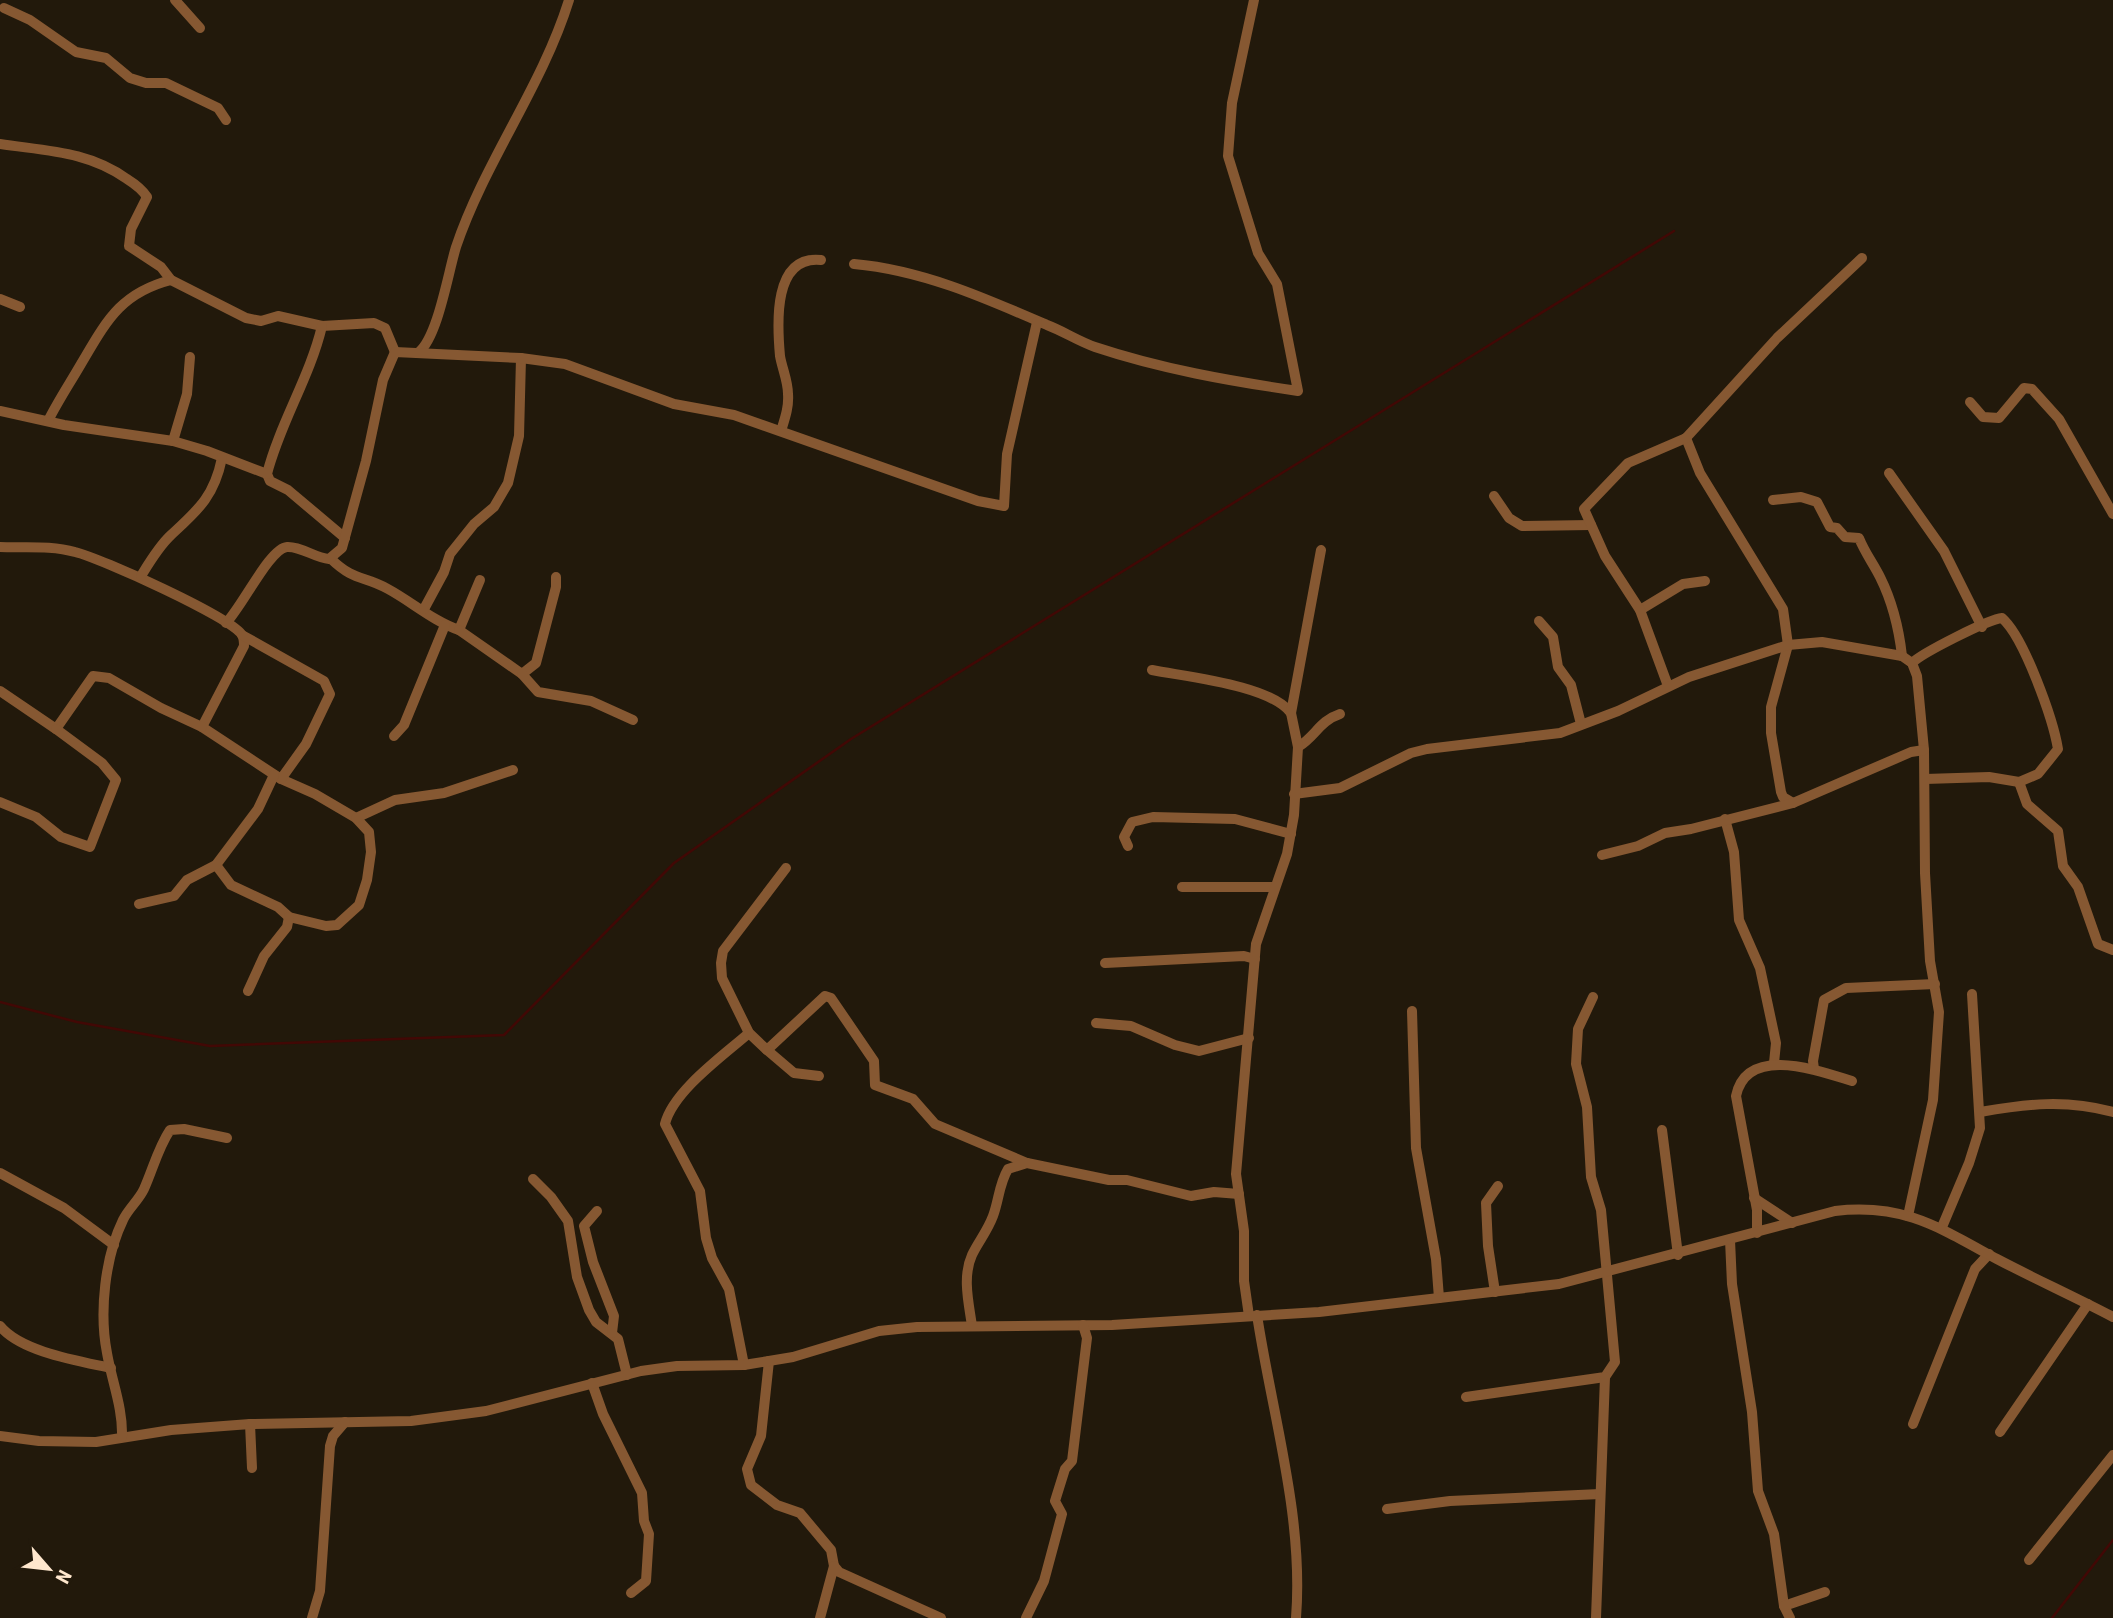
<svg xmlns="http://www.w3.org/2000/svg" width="2113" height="1618" font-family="'Roboto Condensed',sans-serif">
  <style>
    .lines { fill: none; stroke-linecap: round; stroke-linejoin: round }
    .stream { stroke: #420805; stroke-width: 2.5 }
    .minor { stroke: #865832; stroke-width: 10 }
  </style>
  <rect width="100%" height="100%" fill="#22190b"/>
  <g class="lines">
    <g class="stream">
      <path d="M 0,1002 L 77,1022 L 210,1046 L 504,1035 L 674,863 L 851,739 L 1674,231"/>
      <path d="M 2052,1618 L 2113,1540"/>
    </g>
    <g class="minor">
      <path d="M 175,0 L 200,28"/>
      <path d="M 4,8 L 30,20 L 76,52 L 106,58 L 130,78 L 146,83 L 166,83 L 218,108 L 226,120"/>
      <path d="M 0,144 C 46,151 88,151 127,179 C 135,184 142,189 147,197 L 131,229 L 129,246 L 161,267 L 171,280 L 246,318 L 261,321 L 278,316 L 322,326 L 374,323 L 385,328 L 395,352"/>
      <path d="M 854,264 C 922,270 985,298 1047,325 C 1063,331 1078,341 1095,347 C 1161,369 1230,381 1298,391 L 1277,284 L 1258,253 L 1228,156 L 1232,103 L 1254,0"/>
      <path d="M 0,299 L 20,307"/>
      <path d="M 322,326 C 310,377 280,423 267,474 L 270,481 L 288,490 L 345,538"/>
      <path d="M 419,352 C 438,336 448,273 456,247 C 485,161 542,87 569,0"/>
      <path d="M 1970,402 L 1983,417 L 1999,418 L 2024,388 L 2032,389 L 2059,419 L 2113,514"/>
      <path d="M 0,411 L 64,425 L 173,441 L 207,451 L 267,474"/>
      <path d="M 48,421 C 58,401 70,383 81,364 C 106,322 120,293 171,280"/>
      <path d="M 781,431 C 785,418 789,407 788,394 C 788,381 782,368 780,356 C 777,323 773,255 821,260"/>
      <path d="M 1686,438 L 1700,473 L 1783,609 L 1788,645 L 1771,707 L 1771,733 L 1781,792 L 1783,797 L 1793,803"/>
      <path d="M 173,441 L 187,394 L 190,357"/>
      <path d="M 1889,473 L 1944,551 L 1982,627"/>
      <path d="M 1494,496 L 1509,518 L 1522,526 L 1591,525"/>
      <path d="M 1773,500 L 1801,497 L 1817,502 L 1830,527 L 1837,528 L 1845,537 L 1859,538 C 1865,553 1873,563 1880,577 C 1892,601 1899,629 1902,656"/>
      <path d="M 0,547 C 25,548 51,545 75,552 C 100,558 231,617 242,635 C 244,638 244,642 244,646 L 202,727 L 281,779 L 315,794 L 356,818 L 369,832 L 371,852 L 367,880 L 359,905 L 337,925 L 326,926 L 289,917 L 278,907 L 231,885 L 216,865"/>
      <path d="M 331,559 C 355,582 363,575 388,589 C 412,602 433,621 459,630 L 480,580"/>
      <path d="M 141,576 C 149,563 159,546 171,535 C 198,510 214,497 222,458"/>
      <path d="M 424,609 L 444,572 L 450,554 L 474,524 L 494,507 L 508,483 L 519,436 L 521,358"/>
      <path d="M 1640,610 L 1683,584 L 1705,581"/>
      <path d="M 1539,621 L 1553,637 L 1558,667 L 1571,685 L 1581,724"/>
      <path d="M 226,623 C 242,607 270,548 287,547 C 301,546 315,558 329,559 L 342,548 L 366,461 L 383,380 L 395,352 L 521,358 L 565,364 L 674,404 L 734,415 L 978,501 L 1004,506 L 1007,454 L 1037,322"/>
      <path d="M 459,630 L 522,674 L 536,663 L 556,587 L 556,577"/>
      <path d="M 242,635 L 324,681 L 330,694 L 306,744 L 281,779"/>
      <path d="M 1912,663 C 1922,653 1989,619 2002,618 C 2024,637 2053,719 2058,749 L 2038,774 L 2019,782 L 1989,777 L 1925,779"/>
      <path d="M 1152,670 C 1187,677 1270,685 1291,713"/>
      <path d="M 522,674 L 538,692 L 591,701 L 633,720"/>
      <path d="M 1668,686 L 1640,610 L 1605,556 L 1584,509 L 1628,463 L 1686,438 L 1777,338 L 1862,258"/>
      <path d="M 0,691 L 56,729 L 93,676 L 109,678 L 161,708 L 202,727"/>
      <path d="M 394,736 L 404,725 L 445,625"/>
      <path d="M 1298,747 C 1316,736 1319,721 1340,714"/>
      <path d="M 2019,782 L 2027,804 L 2058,831 L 2063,866 L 2078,887 L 2098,944 L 2113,950"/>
      <path d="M 1294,794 L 1340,788 L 1411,753 L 1427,749 L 1560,733 L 1618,711 L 1689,677 L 1788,645 L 1822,642 L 1902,656 L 1912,663 L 1917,676 L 1924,750 L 1925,873 L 1930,961 L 1939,1012 L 1933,1100 L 1908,1216"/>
      <path d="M 0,802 L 36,817 L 61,837 L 90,847 L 116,780 L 102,763 L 56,729"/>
      <path d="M 356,818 L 395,800 L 444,793 L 513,770"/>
      <path d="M 1725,819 L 1734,852 L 1739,920 L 1760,968 L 1776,1043 L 1774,1063"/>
      <path d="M 1128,846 L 1124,837 L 1132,822 L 1153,817 L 1235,819 L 1291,834"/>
      <path d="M 1602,855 L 1638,846 L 1665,833 L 1691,829 L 1793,803 L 1911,752 L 1924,750"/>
      <path d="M 786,868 L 723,951 L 721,963 L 722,978 L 749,1033 L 767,1050 L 825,996 L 831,998 L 874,1061 L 875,1085 L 913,1099 L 935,1124 L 1027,1163"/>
      <path d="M 1182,887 L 1275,887"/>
      <path d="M 139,904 L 174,896 L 187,880 L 216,865 L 258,809 L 274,775"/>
      <path d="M 1105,963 L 1244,956 L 1255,959"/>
      <path d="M 248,991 L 264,956 L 287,927 L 289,917"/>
      <path d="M 1412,1011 L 1416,1148 L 1436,1259 L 1439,1298"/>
      <path d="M 1096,1023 L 1131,1026 L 1175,1045 L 1199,1051 L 1249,1038"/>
      <path d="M 767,1050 L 794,1073 L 819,1076"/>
      <path d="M 1814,1069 L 1813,1061 L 1824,1000 L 1846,988 L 1935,984"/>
      <path d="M 1980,1112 C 2028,1104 2065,1099 2113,1112"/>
      <path d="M 1662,1130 L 1678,1255"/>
      <path d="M 0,1173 L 64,1208 L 114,1245"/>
      <path d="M 533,1179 L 551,1197 L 568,1221 L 577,1277 L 589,1310 L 596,1322 L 618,1339 L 627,1375"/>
      <path d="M 1754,1198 L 1792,1223"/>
      <path d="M 597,1211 L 584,1226 L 593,1262 L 614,1316 L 612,1333"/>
      <path d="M 1942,1227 L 1969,1163 L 1980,1128 L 1972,994"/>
      <path d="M 1757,1233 L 1757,1210 L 1736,1096 C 1747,1044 1819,1071 1852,1081"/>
      <path d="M 1730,1240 L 1732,1284 L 1752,1412 L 1758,1491 L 1774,1534 L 1784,1606 L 1790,1618"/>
      <path d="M 1495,1292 L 1488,1246 L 1486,1203 L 1498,1186"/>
      <path d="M 1257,1315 C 1272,1414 1304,1517 1296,1618"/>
      <path d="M 1249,1316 L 1244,1281 L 1244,1231 L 1236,1174 L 1256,944 L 1287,854 L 1294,815 L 1298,747 L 1291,713 L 1321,550"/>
      <path d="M 0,1326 C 21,1352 79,1361 111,1368"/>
      <path d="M 972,1326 C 969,1304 962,1277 972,1255 C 978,1242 987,1232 993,1216 C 999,1200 999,1184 1008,1169 L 1027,1163 L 1109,1180 L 1127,1180 L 1191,1196 L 1214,1192 L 1239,1194"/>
      <path d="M 769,1361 L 761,1436 L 747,1469 L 751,1485 L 777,1505 L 800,1513 L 831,1550 L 834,1566 L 820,1618"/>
      <path d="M 744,1365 L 729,1289 L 712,1258 L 706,1238 L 700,1191 L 665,1124 C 673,1091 724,1055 749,1033"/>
      <path d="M 592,1383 L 603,1414 L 642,1493 L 644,1521 L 649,1534 L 646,1581 L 631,1593"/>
      <path d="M 1466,1397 L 1605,1377 L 1615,1362 L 1601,1210 L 1591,1177 L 1587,1107 L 1576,1064 L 1578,1029 L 1593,997"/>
      <path d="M 250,1424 L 252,1468"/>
      <path d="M 1913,1424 L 1975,1269 L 1989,1254"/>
      <path d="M 2000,1432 L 2088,1304"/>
      <path d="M 0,1436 L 39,1441 L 96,1442 L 171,1430 L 250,1424 L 411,1421 L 486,1411 L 641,1371 L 677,1366 L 744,1365 L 793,1357 L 879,1331 L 917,1327 L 1112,1325 L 1319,1312 L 1559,1284 L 1835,1211 C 1904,1203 1940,1228 1997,1259 C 2035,1279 2075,1297 2113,1317"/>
      <path d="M 122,1437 C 123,1408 112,1382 107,1353 C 99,1312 105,1257 123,1220 C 128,1209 139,1200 144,1189 C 153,1169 158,1148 170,1130 L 184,1129 L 227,1138"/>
      <path d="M 1387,1509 L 1450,1501 L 1600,1494"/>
      <path d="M 2029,1560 L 2113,1455"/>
      <path d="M 834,1566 L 839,1572 L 941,1618"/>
      <path d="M 1784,1606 L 1825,1592"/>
      <path d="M 312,1618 L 320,1591 L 330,1446 L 333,1436 L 345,1422"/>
      <path d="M 1026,1618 L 1044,1581 L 1062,1514 L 1055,1501 L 1065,1469 L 1072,1461 L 1087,1338 L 1083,1325"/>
      <path d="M 1596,1618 L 1605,1377"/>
    </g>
  </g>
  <g transform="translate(49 1569) rotate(118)" stroke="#22190b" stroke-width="5" paint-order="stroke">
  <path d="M0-5L12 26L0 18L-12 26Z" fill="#ffe7cd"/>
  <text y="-10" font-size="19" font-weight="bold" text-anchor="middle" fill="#ffe7cd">N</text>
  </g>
</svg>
